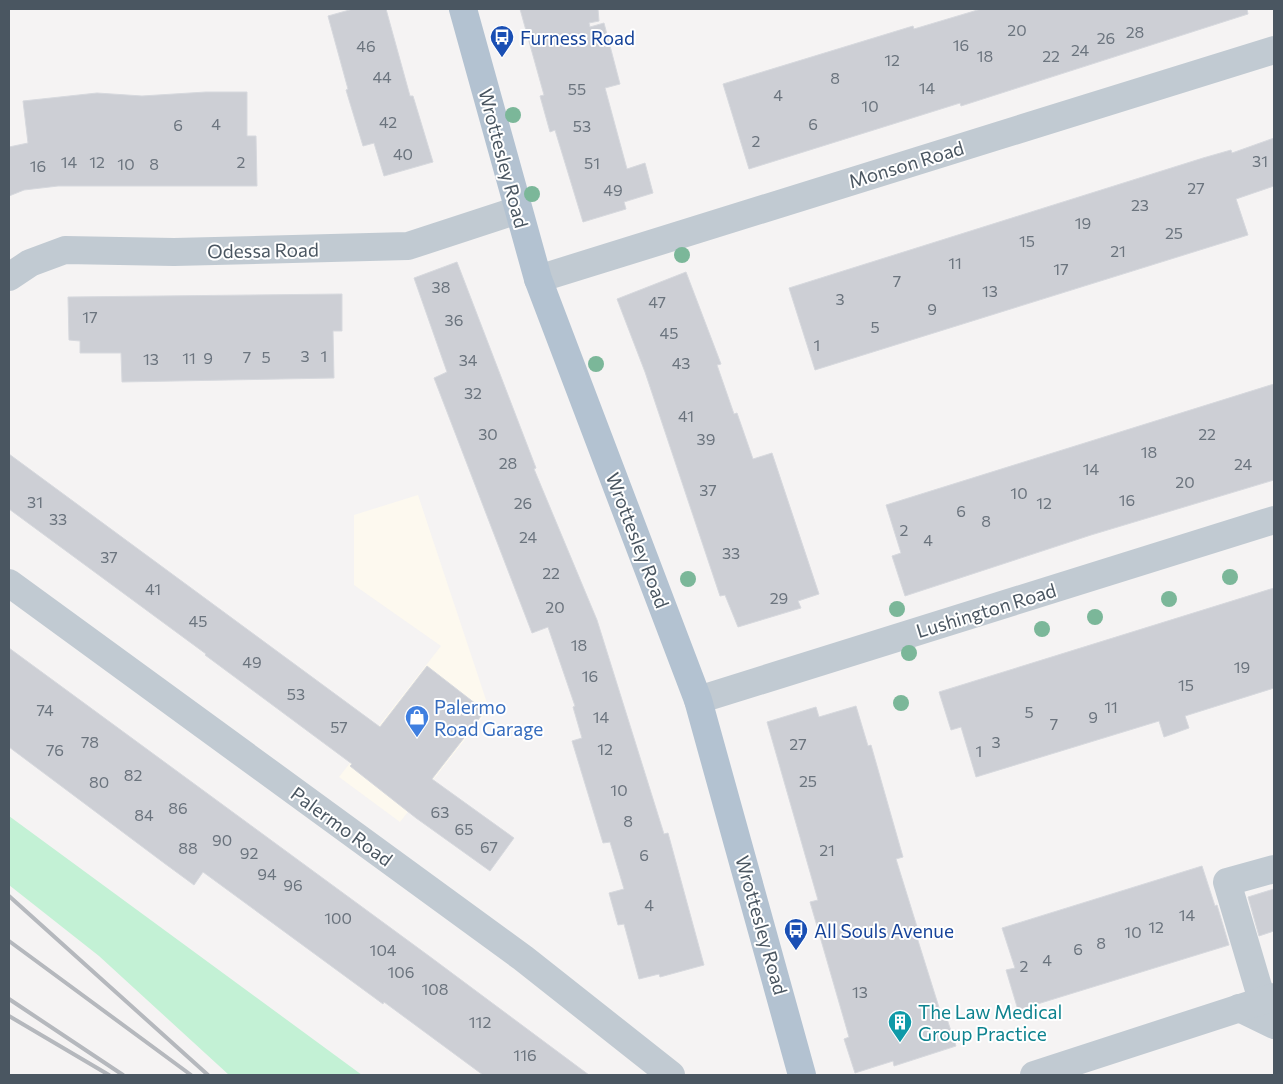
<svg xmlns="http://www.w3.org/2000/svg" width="1283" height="1084" font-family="Commissioner,sans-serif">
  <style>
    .commercial { fill: #fdf9ef }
    .green { fill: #c3f1d5 }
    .building { fill: #cdcfd5; stroke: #d7d9de }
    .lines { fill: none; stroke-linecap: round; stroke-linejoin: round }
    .minor { stroke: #c1cad2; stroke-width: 28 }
    .major { stroke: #b3c2d1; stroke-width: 28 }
    .rail { stroke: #b5b8bd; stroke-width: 4 }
    .tree { fill: #7bb799 }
    .labels { text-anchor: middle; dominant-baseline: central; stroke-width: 4; stroke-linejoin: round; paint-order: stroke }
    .number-label { font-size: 16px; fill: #6b747e }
    .transit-label { font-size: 19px; fill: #164399; stroke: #fff; text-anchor: start }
    .street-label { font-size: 19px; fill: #4a5661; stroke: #fff }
    .shop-label { font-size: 19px; fill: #366cbe; stroke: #fff; text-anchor: start }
    .culture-label { font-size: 19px; fill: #0d838f; stroke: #fff; text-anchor: start }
  </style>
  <rect width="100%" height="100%" fill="#f5f3f3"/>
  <path class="commercial" d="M 418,495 L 489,709 L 400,822 L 339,777 L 441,646 L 354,585 L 354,515 Z"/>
  <path class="green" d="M 9,816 L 362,1075 L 229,1075 L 99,956 L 9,885 Z"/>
  <g class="building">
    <path d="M 353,9 L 386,9 L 410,96 L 413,96 L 433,162 L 384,176 L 374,143 L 363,146 L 346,90 L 348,89 L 328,16 Z"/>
    <path d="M 520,9 L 598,9 L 599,21 L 589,23 L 590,27 L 604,23 L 620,84 L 605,88 L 627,169 L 645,163 L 653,193 L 624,202 L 626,209 L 583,222 L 555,130 L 550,132 L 540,96 L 544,95 Z"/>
    <path d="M 981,9 L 1247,9 L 1248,14 L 961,106 L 960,103 L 749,169 L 723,84 L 913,26 L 914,29 Z"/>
    <path d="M 206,92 L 247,92 L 247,136 L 256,136 L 257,186 L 58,186 L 24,190 L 9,196 L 9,147 L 28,143 L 23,101 L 97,93 L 142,96 Z"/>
    <path d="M 1274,138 L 1274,186 L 1236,199 L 1248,235 L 815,370 L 789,288 L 1203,158 L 1231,150 L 1232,153 Z"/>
    <path d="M 457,262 L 536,468 L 534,469 L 597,620 L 664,834 L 668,833 L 704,965 L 660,977 L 659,974 L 639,979 L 624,924 L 618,925 L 609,893 L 624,889 L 610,842 L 603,843 L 572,741 L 582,738 L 573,707 L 575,706 L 548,627 L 532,633 L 434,378 L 447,372 L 414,278 Z"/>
    <path d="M 686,272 L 721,364 L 717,365 L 734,414 L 737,413 L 753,459 L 772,453 L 819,594 L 798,601 L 801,608 L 738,627 L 725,595 L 720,596 L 645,372 L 617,299 Z"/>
    <path d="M 342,294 L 342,331 L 333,331 L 334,378 L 122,382 L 121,353 L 80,353 L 80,341 L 69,340 L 68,297 Z"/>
    <path d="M 1274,384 L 1274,480 L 1091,535 L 905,596 L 892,556 L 901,553 L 886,505 Z"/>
    <path d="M 9,454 L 380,727 L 427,666 L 485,711 L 432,779 L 514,838 L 490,871 L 416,818 L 350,766 L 352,764 L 205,655 L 206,654 L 9,509 Z"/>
    <path d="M 1274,588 L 1274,688 L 1185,716 L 1189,728 L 1164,737 L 1159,721 L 976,777 L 961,727 L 951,730 L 939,692 Z"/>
    <path d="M 9,648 L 429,956 L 589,1075 L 483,1075 L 384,1002 L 383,1004 L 203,872 L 194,885 L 164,863 L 9,747 Z"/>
    <path d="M 856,706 L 868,746 L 871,745 L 903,857 L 896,859 L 918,930 L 915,931 L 942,1017 L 946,1016 L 956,1046 L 894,1066 L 893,1061 L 855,1073 L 844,1039 L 849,1037 L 810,902 L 818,900 L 767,722 L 816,707 L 819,717 Z"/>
    <path d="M 1202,866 L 1215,906 L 1217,905 L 1229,945 L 1018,1010 L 1006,970 L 1015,968 L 1002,928 Z"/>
    <path d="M 1274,889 L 1274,931 L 1259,936 L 1248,897 Z"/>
  </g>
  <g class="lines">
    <g class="minor">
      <path d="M 9,277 L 30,263 L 65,250 L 174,252 L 408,246 L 518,210"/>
      <path d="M 538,279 L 1274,50"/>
      <path d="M 9,583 L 523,958 L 671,1075"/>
      <path d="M 698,700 L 1274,520"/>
      <path d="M 1262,1000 L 1227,882 L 1274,869"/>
      <path d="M 1239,1008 L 1274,1025"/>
      <path d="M 1034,1075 L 1274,997"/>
    </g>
    <path class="major" d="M 463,9 L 538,279 L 698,700 L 802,1075"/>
    <g class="rail">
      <path d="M 9,896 L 208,1075"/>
      <path d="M 9,941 L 191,1075"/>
      <path d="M 9,999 L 123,1075"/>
      <path d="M 9,1016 L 109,1075"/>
    </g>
  </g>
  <g class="tree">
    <circle cx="513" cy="115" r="8"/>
    <circle cx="532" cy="194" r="8"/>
    <circle cx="682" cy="255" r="8"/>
    <circle cx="596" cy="364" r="8"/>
    <circle cx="1230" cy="577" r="8"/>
    <circle cx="688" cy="579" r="8"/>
    <circle cx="1169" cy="599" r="8"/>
    <circle cx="897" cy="609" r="8"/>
    <circle cx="1095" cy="617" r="8"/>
    <circle cx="1042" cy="629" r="8"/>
    <circle cx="909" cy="653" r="8"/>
    <circle cx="901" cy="703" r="8"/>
  </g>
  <defs>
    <g id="bus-pin" transform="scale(1.25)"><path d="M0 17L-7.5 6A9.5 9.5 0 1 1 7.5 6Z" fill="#1a4fb4" stroke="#fff"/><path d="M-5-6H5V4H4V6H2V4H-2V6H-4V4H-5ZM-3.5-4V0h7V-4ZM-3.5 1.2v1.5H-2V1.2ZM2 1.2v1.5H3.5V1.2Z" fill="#fff"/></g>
    <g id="shop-pin" transform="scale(1.25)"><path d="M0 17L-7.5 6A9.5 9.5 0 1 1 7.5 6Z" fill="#3f7fe0" stroke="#fff"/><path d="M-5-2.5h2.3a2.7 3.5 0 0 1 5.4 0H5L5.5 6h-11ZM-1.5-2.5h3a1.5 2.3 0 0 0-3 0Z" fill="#fff"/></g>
    <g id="building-pin" transform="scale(1.25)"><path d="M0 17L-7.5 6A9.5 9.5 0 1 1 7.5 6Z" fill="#0f9aa8" stroke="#fff"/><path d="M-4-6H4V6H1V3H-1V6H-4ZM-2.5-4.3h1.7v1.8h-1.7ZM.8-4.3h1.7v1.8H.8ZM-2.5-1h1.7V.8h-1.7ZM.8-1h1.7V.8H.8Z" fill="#fff"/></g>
  </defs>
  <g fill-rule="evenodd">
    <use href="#bus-pin" x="502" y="37"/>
    <use href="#shop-pin" x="417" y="717"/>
    <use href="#bus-pin" x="796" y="930"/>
    <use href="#building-pin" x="900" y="1022"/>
  </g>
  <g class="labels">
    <g class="number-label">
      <text x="1017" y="29">20</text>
      <text x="1135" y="31">28</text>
      <text x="1106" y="37">26</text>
      <text x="961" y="44">16</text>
      <text x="366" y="45">46</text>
      <text x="1080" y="49">24</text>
      <text x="985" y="55">18</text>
      <text x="1051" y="55">22</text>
      <text x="892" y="59">12</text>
      <text x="382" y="76">44</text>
      <text x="835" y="77">8</text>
      <text x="927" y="87">14</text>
      <text x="577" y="88">55</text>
      <text x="778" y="94">4</text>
      <text x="870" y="105">10</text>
      <text x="388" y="121">42</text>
      <text x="216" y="123">4</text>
      <text x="813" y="123">6</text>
      <text x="178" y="124">6</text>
      <text x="582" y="125">53</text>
      <text x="756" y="140">2</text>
      <text x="403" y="153">40</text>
      <text x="1260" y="160">31</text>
      <text x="69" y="161">14</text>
      <text x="97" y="161">12</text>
      <text x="241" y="161">2</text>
      <text x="592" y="162">51</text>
      <text x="126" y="163">10</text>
      <text x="154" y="163">8</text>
      <text x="38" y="165">16</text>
      <text x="1196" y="187">27</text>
      <text x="613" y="189">49</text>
      <text x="1140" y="204">23</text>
      <text x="1083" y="222">19</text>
      <text x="1174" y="232">25</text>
      <text x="1027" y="240">15</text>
      <text x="1118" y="250">21</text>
      <text x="955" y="262">11</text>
      <text x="1061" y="268">17</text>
      <text x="897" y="280">7</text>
      <text x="441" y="286">38</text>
      <text x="990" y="290">13</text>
      <text x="840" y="298">3</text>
      <text x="657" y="301">47</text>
      <text x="932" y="308">9</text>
      <text x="90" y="316">17</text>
      <text x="454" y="319">36</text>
      <text x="875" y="326">5</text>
      <text x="669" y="332">45</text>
      <text x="817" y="344">1</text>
      <text x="305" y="355">3</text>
      <text x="324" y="355">1</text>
      <text x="247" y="356">7</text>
      <text x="266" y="356">5</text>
      <text x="189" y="357">11</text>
      <text x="208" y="357">9</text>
      <text x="151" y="358">13</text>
      <text x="468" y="359">34</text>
      <text x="681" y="362">43</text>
      <text x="473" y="392">32</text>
      <text x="686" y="415">41</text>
      <text x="488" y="433">30</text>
      <text x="1207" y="433">22</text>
      <text x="706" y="438">39</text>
      <text x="1149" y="451">18</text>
      <text x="508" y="462">28</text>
      <text x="1243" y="463">24</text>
      <text x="1091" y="468">14</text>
      <text x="1185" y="481">20</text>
      <text x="708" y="489">37</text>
      <text x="1019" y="492">10</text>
      <text x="1127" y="499">16</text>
      <text x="35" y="501">31</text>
      <text x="523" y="502">26</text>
      <text x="1044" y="502">12</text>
      <text x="961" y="510">6</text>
      <text x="58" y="518">33</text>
      <text x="986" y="520">8</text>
      <text x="904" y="529">2</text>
      <text x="528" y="536">24</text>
      <text x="928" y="539">4</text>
      <text x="731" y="552">33</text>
      <text x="109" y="556">37</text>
      <text x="551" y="572">22</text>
      <text x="153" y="588">41</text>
      <text x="779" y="597">29</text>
      <text x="555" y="606">20</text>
      <text x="198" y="620">45</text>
      <text x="579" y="644">18</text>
      <text x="252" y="661">49</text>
      <text x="1242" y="666">19</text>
      <text x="590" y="675">16</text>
      <text x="1186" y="684">15</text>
      <text x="296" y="693">53</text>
      <text x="1111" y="706">11</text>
      <text x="45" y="709">74</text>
      <text x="1029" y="711">5</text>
      <text x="601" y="716">14</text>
      <text x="1093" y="716">9</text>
      <text x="1054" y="723">7</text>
      <text x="339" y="726">57</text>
      <text x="90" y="741">78</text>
      <text x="996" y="741">3</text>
      <text x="798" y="743">27</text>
      <text x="605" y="748">12</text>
      <text x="55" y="749">76</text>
      <text x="979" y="750">1</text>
      <text x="133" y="774">82</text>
      <text x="808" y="780">25</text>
      <text x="99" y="781">80</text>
      <text x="619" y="789">10</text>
      <text x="178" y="807">86</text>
      <text x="440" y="811">63</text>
      <text x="144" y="814">84</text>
      <text x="628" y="820">8</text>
      <text x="464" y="828">65</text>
      <text x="222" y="839">90</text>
      <text x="489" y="846">67</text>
      <text x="188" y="847">88</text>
      <text x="827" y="849">21</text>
      <text x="249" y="852">92</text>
      <text x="644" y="854">6</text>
      <text x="267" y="873">94</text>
      <text x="293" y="884">96</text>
      <text x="649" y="904">4</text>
      <text x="1187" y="914">14</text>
      <text x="338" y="917">100</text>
      <text x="1156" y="926">12</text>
      <text x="1133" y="931">10</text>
      <text x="1101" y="942">8</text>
      <text x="1078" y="948">6</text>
      <text x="383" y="949">104</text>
      <text x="1047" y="959">4</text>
      <text x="1024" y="965">2</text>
      <text x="401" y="971">106</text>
      <text x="435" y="988">108</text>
      <text x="860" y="991">13</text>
      <text x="480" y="1021">112</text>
      <text x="525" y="1054">116</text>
    </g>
    <g class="transit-label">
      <text x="520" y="37">Furness Road</text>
      <text x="814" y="930">All Souls Avenue</text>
    </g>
    <g class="street-label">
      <text transform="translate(504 158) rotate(75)">Wrottesley Road</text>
      <text transform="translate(906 164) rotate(-17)">Monson Road</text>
      <text transform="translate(263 250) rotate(-1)">Odessa Road</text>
      <text transform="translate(638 540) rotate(69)">Wrottesley Road</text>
      <text transform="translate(986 610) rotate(-17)">Lushington Road</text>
      <text transform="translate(342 826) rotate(36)">Palermo Road</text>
      <text transform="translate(762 925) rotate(74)">Wrottesley Road</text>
    </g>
    <g class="shop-label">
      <text x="434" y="706">Palermo<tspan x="434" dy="22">Road Garage</tspan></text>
    </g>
    <g class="culture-label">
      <text x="918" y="1011">The Law Medical<tspan x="918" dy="22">Group Practice</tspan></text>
    </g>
  </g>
  <rect width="1283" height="1084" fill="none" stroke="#4a5661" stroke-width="20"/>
</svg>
